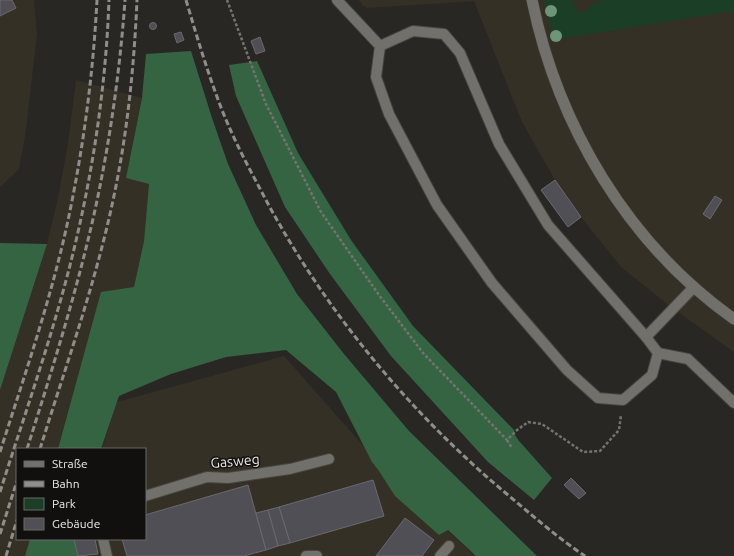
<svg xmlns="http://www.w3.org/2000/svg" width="734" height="556" font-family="Ubuntu,sans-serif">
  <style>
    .built { fill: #353026 }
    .green { fill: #1a3e26 }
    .forest { fill: #356443 }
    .building { fill: #504f55; stroke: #6a696f }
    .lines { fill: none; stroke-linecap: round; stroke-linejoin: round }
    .service-casing { stroke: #474541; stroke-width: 12 }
    .minor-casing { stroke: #474541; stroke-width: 12 }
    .path { stroke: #757370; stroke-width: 2.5; stroke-dasharray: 3 2; stroke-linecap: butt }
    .service { stroke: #72706a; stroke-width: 10 }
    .minor { stroke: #72706a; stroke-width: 11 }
    .rail { stroke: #908e8b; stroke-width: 3; stroke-dasharray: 6 3; stroke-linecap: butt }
    .tree { fill: #6e9576 }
    .labels { text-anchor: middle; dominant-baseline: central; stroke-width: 3; stroke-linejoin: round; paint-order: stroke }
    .street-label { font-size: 14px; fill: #eeece9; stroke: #11100e }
  </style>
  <rect width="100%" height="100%" fill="#292723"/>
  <g class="built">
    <path d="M 0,0 L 34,0 L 37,34 L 25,137 L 19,169 L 0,187 Z"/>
    <path d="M 359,0 L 734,0 L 734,352 L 671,307 L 621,267 L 581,217 L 555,180 L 522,122 L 474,1 L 367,8 L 362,5 Z"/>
    <path d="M 76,80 L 142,98 L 126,178 L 149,184 L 144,241 L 134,287 L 65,427 L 58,449 L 17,449 L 17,539 L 30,539 L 25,556 L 0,556 L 0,390 L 47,244 L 58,198 L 68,144 Z"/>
    <path d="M 284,356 L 396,483 L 475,556 L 68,556 L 74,539 L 145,539 L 145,449 L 102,449 L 117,402 Z"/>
  </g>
  <path class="green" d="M 544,0 L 572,0 L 577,11 C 590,15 588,6 596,2 C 599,1 603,1 606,0 L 734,0 L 734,11 L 553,40 Z"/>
  <g class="forest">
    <path d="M 191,51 L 212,118 L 228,164 L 256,225 L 297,294 L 344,354 L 409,431 L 537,556 L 476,556 L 448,530 L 439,535 L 395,496 L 379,471 L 372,462 L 336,392 L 286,350 L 226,357 L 171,374 L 119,396 L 101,449 L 58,449 L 101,292 L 134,287 L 144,241 L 149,184 L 126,178 L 142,98 L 146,54 Z"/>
    <path d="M 257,61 L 298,153 L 351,240 L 413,326 L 514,430 L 515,435 L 519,441 L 552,478 L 534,500 L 488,462 L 391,356 L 330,274 L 285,207 L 236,96 L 229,65 Z"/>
    <path d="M 0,243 L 47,244 L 0,390 Z"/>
    <path d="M 30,539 L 75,539 L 78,556 L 25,556 Z"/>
  </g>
  <g class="building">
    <path d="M 0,0 L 12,0 L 16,8 L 0,16 Z"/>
    <circle cx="153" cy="26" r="3.5"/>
    <path d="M 181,32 L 184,40 L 177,43 L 174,34 Z"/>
    <path d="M 260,37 L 265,51 L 256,54 L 251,41 Z"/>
    <path d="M 555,180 L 581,217 L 568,227 L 541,190 Z"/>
    <path d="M 715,196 L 722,200 L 710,219 L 703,214 Z"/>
    <path d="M 571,478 L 586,493 L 579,499 L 564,485 Z"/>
    <path d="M 373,480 L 384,516 L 290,543 L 279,507 Z"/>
    <path d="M 248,485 L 266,550 L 244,556 L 127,556 L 122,539 L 145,539 L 145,515 Z"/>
    <path d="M 279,507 L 290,543 L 278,546 L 268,510 Z"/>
    <path d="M 268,510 L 278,546 L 266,550 L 256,513 Z"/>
    <path d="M 405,518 L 434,540 L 422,556 L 376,556 Z"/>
    <path d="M 79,539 L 95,539 L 98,554 L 78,556 L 74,540 Z"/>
  </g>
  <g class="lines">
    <g class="service-casing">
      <g id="service">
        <path d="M 337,0 L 380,46 L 376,77 L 389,114 L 437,205 L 492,283 L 567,370 L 598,398 L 623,400 L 652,375 L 658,353 L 646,337 L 694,287"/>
        <path d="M 380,46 L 413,31 L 444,34 L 460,53 L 499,144 L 548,225 L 646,337"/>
        <path d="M 658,353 L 688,359 L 734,403"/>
        <path d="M 145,496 L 207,477 L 228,478 L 290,469 L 329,459"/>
        <path d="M 103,539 L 107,556"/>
        <path d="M 306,556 L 317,556"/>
        <path d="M 440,556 L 449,546"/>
      </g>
    </g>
    <g class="minor-casing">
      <path id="minor" d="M 532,0 C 558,126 628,244 734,319"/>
    </g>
    <g class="path">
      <path d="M 227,0 L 266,104 L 321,212 L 379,295 L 423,353 L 507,440 L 517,430 L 528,422 L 542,424 L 583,452 L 600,451 L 619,430 L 621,415"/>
      <path d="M 507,440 L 512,448"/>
    </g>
    <use href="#service" class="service"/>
    <use href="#minor" class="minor"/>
    <g class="rail">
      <path d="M 186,0 C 197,37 208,74 222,110 C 232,135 244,159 257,183 C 318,302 405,409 508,495 C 533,516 558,538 585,556"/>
      <path d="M 27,449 C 52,370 77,291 95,210 C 110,141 120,70 125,0"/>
      <path d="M 40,449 C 65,368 94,288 112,205 C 127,137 134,69 137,0"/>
      <path d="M 0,452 C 24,377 50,302 67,225 C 83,151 93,76 97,0"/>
      <path d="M 0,492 C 26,410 55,329 75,245 C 94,165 106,83 109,0"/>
      <path d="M 0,534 L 17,481"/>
      <path d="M 6,556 L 17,520"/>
    </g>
  </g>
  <g class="tree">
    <circle cx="551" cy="11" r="6"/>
    <circle cx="556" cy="36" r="6"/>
  </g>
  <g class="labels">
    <g class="street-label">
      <text transform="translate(235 461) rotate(-5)">Gasweg</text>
    </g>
  </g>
  <rect x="16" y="448" width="130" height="92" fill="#11100e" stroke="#696866"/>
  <rect x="24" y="461" width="20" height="6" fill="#72706a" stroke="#696866"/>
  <text x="52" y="468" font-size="12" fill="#eeece9">Straße</text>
  <rect x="24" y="481" width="20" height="6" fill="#908e8b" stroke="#696866"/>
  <text x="52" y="488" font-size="12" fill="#eeece9">Bahn</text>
  <rect x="24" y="498" width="20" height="12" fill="#1a3e26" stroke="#696866"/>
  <text x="52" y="508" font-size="12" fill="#eeece9">Park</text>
  <rect x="24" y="518" width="20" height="12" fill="#504f55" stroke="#696866"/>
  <text x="52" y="528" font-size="12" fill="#eeece9">Gebäude</text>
</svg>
